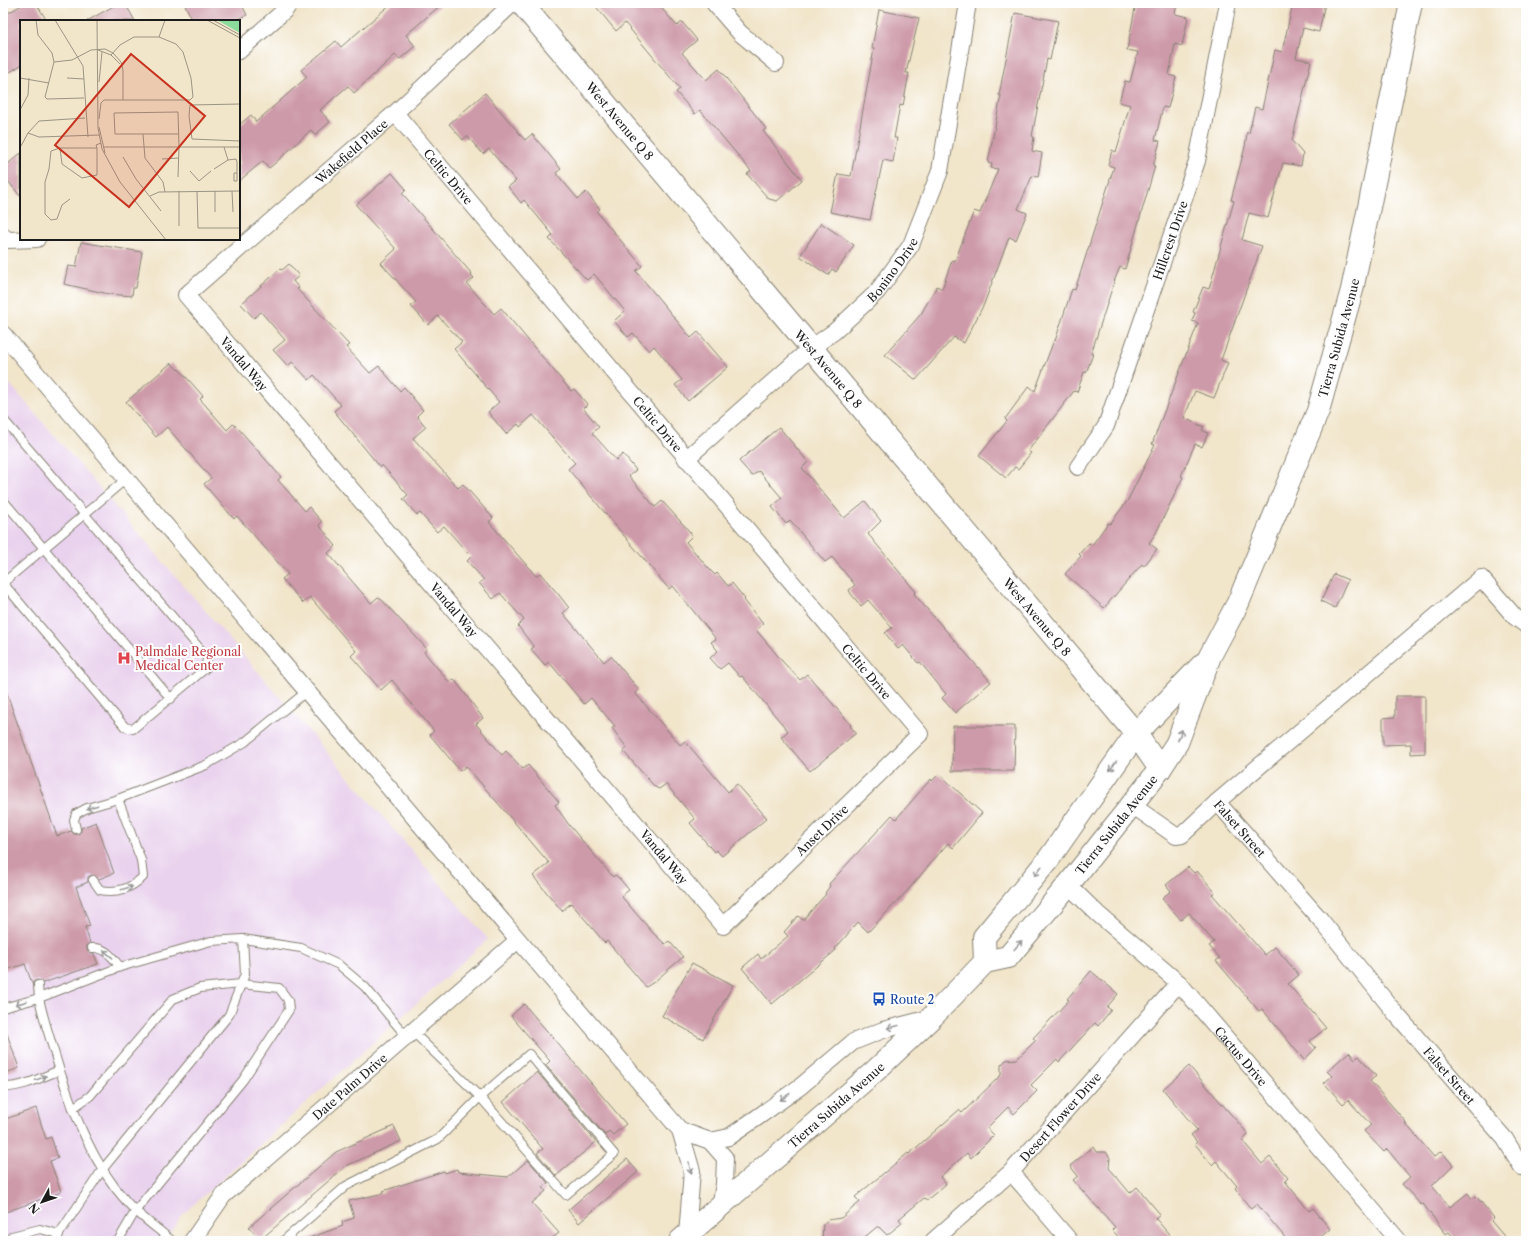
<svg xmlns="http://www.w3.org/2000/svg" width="1529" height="1244" font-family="'Libre Caslon Text',serif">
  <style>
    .built { fill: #e9d2ed }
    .building { fill: #cd9aa9 }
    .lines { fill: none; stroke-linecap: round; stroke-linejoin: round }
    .lane-casing { stroke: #868073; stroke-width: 10 }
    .street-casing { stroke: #868073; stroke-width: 18 }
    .secondary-casing { stroke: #868073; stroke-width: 24 }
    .lane { stroke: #fff; stroke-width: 8 }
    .street { stroke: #fff; stroke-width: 16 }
    .secondary { stroke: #fff; stroke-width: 22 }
    .oneway { stroke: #999 }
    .labels { text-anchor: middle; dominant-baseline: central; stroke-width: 4; stroke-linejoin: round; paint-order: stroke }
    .street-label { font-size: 12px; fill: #1c1c1c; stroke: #fff }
    .health-label { font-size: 12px; fill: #be3a42; stroke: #fff; text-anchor: start }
    .transit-label { font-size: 12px; fill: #164399; stroke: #fff; text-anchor: start }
    .inset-road { fill: none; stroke: #9c9584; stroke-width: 1 }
    .view { fill: #c8321e; fill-opacity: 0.15; stroke: #c8321e; stroke-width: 2 }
    .inset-edge { fill: none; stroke: #1c1c1c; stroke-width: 2 }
  </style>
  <rect width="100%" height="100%" fill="#fff"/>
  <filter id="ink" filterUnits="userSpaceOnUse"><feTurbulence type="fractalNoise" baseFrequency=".025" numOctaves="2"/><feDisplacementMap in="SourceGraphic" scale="8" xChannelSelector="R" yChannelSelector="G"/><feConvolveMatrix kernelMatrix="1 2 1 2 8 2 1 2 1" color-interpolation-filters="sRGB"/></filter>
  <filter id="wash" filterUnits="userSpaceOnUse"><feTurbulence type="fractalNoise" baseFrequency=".012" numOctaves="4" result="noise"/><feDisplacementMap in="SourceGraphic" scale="16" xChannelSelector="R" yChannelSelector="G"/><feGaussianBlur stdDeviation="0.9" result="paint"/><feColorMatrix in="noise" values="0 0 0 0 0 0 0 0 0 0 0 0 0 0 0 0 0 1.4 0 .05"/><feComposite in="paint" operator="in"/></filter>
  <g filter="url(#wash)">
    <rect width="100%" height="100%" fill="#f1e5ca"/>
    <path class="built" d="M 3,376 L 488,939 L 181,1216 L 165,1241 L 3,1241 Z"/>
    <g id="blocks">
      <g class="building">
        <path d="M 25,3 L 36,3 L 47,21 L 21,21 L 21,65 L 10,72 L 3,58 L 3,16 Z"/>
        <path d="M 119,3 L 125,3 L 135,21 L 87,21 Z"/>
        <path d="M 184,3 L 241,3 L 247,15 L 235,21 L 193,21 Z"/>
        <path d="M 392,3 L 443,3 L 406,35 L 415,46 L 400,59 L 395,55 L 354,93 L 348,86 L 320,110 L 330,122 L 315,135 L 311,130 L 273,165 L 269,168 L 263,161 L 239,181 L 239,125 L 251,115 L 256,122 L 307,77 L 301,70 L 336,41 L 341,47 Z"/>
        <path d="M 593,3 L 657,3 L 677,26 L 682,22 L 697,40 L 682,53 L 706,80 L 719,69 L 761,122 L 766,129 L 763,131 L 802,180 L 777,201 L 769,199 L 747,174 L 751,171 L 700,110 L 695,114 L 676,92 L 680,89 L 625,23 L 616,31 Z"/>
        <path d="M 1136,3 L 1177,3 L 1175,14 L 1188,17 L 1182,46 L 1175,44 L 1169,75 L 1176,77 L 1168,108 L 1163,107 L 1155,140 L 1160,141 L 1153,166 L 1155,166 L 1125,269 L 1120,267 L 1115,279 L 1091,354 L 1093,354 L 1086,373 L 1084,372 L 1077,392 L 1074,391 L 1028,451 L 1031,453 L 1018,469 L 1015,467 L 1006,478 L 979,456 L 1007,421 L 1005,419 L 1029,386 L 1035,391 L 1054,340 L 1055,341 L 1072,289 L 1075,290 L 1114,167 L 1108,165 L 1112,150 L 1116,152 L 1130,105 L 1119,102 L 1125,81 L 1130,82 L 1138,52 L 1127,50 Z"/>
        <path d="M 1293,3 L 1325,3 L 1319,32 L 1303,28 L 1296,58 L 1311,61 L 1292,141 L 1303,154 L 1301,166 L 1283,163 L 1268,218 L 1249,213 L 1242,240 L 1262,246 L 1221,360 L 1228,363 L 1214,398 L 1195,391 L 1184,418 L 1204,427 L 1202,430 L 1208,433 L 1202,447 L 1195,444 L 1181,476 L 1183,477 L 1156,533 L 1149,543 L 1157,549 L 1144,566 L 1142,564 L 1104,608 L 1065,574 L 1081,556 L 1079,554 L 1089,543 L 1092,545 L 1108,523 L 1110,524 L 1128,500 L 1155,445 L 1152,444 L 1198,323 L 1192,321 L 1195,313 L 1193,312 L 1203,287 L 1209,289 L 1234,201 L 1231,200 L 1245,147 L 1247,132 L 1249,133 L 1255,107 L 1262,109 L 1275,50 L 1282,52 Z"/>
        <path d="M 879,10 L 919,18 L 906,73 L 909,73 L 903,106 L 900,105 L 894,138 L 897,138 L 893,162 L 883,160 L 870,220 L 830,212 L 838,174 L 851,176 L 874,49 L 872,48 Z"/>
        <path d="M 1015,13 L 1058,21 L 1050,60 L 1047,59 L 1032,136 L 1034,137 L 1032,151 L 1042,153 L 1038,177 L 1032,176 L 1018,209 L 1027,213 L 1016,240 L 1009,237 L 984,304 L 964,343 L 954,337 L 916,380 L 885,355 L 921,314 L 937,286 L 942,289 L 952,260 L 955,261 L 974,211 L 980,213 L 998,169 L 991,168 L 992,164 L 988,163 L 1001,95 L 999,95 Z"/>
        <path d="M 485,93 L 525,140 L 532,134 L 561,169 L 556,173 L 578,199 L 586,192 L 600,209 L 597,212 L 642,266 L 636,271 L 691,338 L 698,332 L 728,367 L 688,401 L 675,385 L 682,380 L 654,346 L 649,351 L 633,333 L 628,337 L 614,321 L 625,311 L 594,274 L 587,280 L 549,239 L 553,235 L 524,200 L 521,203 L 511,190 L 508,187 L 516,181 L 489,149 L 483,154 L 467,136 L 463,140 L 449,124 Z"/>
        <path d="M 21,153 L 21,197 L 3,175 L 3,168 Z"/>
        <path d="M 392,173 L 406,189 L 402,193 L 472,274 L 471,275 L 474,278 L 467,284 L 494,314 L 501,308 L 571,391 L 574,389 L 588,405 L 583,408 L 599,427 L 592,433 L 616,460 L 623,454 L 636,470 L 629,476 L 655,507 L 662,501 L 690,532 L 692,536 L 686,542 L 710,570 L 715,575 L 717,573 L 728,586 L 732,583 L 745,599 L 744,600 L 763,624 L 756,630 L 783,662 L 800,680 L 807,674 L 851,725 L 850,726 L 856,733 L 810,771 L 781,737 L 788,731 L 742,676 L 740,677 L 728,663 L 720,669 L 710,658 L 718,651 L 711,642 L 716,639 L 673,586 L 669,589 L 568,469 L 575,463 L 533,415 L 520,427 L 518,424 L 506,434 L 488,412 L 499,402 L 454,349 L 462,342 L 438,316 L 428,325 L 411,306 L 416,302 L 381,263 L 396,249 L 356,205 Z"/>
        <path d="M 821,223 L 854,245 L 836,272 L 832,269 L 828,275 L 800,256 Z"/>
        <path d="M 81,242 L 142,252 L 136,288 L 133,288 L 132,296 L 109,294 L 64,284 L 68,266 L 76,267 Z"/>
        <path d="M 289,264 L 299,276 L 293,281 L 299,288 L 297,289 L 349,345 L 346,347 L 370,373 L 379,366 L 400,391 L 404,387 L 423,410 L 417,416 L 426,427 L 413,438 L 458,488 L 463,484 L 493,518 L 489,522 L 536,576 L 540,573 L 559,595 L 569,608 L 563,613 L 604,662 L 611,656 L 639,690 L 635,693 L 680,745 L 685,741 L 728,792 L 737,784 L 767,818 L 722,856 L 716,850 L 714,852 L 690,823 L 695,819 L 666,784 L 659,789 L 655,787 L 623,751 L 627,748 L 612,728 L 615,726 L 591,698 L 584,704 L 549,662 L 545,665 L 531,649 L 534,647 L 518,626 L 524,620 L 500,593 L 493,599 L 479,583 L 484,580 L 467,561 L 471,557 L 444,526 L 437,532 L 420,513 L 417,515 L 403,499 L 408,495 L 382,465 L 380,467 L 334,411 L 341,405 L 314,375 L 309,380 L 292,362 L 288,366 L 273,350 L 285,340 L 261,312 L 254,318 L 241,304 L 280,269 L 282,270 Z"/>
        <path d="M 171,363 L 178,370 L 179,369 L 203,396 L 200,399 L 227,430 L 233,424 L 237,427 L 281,477 L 278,480 L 305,511 L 309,507 L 322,522 L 319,525 L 336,546 L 328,553 L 344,572 L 371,603 L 378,597 L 382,600 L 427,649 L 424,652 L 449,682 L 454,679 L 483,718 L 476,724 L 502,755 L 506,751 L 523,769 L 528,765 L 559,802 L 555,805 L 569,825 L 613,877 L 615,875 L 619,878 L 629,890 L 621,896 L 653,933 L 665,944 L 669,941 L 683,957 L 654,982 L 646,987 L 607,941 L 605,943 L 571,903 L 562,911 L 533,876 L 549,863 L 527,837 L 466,766 L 460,771 L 430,735 L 434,731 L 392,680 L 381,690 L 351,656 L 356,651 L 310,597 L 303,603 L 282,579 L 288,574 L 237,516 L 234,519 L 204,484 L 211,478 L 167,427 L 156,437 L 126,402 Z"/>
        <path d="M 779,427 L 808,462 L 802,468 L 844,518 L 865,501 L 881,521 L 868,534 L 916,592 L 914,594 L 991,682 L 955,713 L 942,698 L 946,694 L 920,662 L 918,663 L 903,645 L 898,649 L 885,633 L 892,628 L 868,600 L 861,606 L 851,594 L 849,590 L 855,585 L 832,557 L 825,562 L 790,520 L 786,524 L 772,507 L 782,498 L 759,471 L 752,476 L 739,461 Z"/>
        <path d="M 1334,574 L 1348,580 L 1335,608 L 1321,601 Z"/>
        <path d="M 3,688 L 5,688 L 57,836 L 71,831 L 74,834 L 78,834 L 81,831 L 81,828 L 96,822 L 114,873 L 99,879 L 92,875 L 88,877 L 88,882 L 76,887 L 90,926 L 85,927 L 90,943 L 87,945 L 87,950 L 94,954 L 98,964 L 43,983 L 37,980 L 33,982 L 33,986 L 25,964 L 3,971 Z"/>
        <path d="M 1395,696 L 1425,696 L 1425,753 L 1411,754 L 1411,744 L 1383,745 L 1383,718 L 1395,717 Z"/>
        <path d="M 953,726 L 1015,726 L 1014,771 L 952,771 Z"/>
        <path d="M 939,774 L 982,813 L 953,848 L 948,843 L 908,890 L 868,932 L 858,922 L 835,949 L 836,950 L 772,1004 L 742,968 L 758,954 L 761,959 L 788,936 L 784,932 L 798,916 L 803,920 L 826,894 L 825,893 L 830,886 L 829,884 L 892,815 L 896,819 L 931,779 L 932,781 Z"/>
        <path d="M 1188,867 L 1194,873 L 1197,871 L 1215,892 L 1212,894 L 1265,955 L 1275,947 L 1299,975 L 1288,984 L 1326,1028 L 1310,1041 L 1316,1048 L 1304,1060 L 1262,1009 L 1259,1011 L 1216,961 L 1220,958 L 1209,946 L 1214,942 L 1189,913 L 1181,920 L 1162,898 L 1171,891 L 1166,885 Z"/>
        <path d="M 692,963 L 733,985 L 703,1039 L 662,1016 Z"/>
        <path d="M 1091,971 L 1118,994 L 1107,1007 L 1111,1010 L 1098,1026 L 1095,1023 L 1059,1062 L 1057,1059 L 1031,1085 L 1037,1091 L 1014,1114 L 1008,1107 L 987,1128 L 994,1135 L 971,1158 L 967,1153 L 940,1177 L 946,1184 L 927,1200 L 924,1198 L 899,1219 L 902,1223 L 887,1235 L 878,1226 L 860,1241 L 822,1241 L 823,1224 L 828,1220 L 841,1218 L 860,1202 L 855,1197 L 908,1153 L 909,1154 L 959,1110 L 962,1113 L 1001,1075 L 1001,1065 L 1006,1060 L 1017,1059 L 1036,1040 L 1033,1038 L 1069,1000 L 1067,999 Z"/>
        <path d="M 524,1004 L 626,1124 L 613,1135 L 609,1131 L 605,1135 L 546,1065 L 550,1061 L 511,1016 Z"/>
        <path d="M 5,1028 L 19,1068 L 3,1074 L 3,1029 Z"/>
        <path d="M 1349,1052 L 1355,1059 L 1359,1056 L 1376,1076 L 1370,1081 L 1406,1122 L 1405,1123 L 1434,1157 L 1441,1151 L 1453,1165 L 1432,1186 L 1450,1207 L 1468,1193 L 1472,1199 L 1476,1196 L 1494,1218 L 1491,1221 L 1508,1241 L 1456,1241 L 1449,1232 L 1446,1234 L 1423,1204 L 1421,1205 L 1402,1184 L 1410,1177 L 1387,1149 L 1384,1152 L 1364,1131 L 1371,1125 L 1348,1100 L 1343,1104 L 1324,1083 L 1332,1076 L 1327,1071 Z"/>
        <path d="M 1189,1066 L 1248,1134 L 1242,1140 L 1262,1164 L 1270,1157 L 1288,1178 L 1285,1181 L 1309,1211 L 1313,1208 L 1330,1229 L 1316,1241 L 1288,1241 L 1257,1204 L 1251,1209 L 1235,1188 L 1237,1186 L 1216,1161 L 1212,1165 L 1195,1144 L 1197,1142 L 1191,1135 L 1197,1130 L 1163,1089 Z"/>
        <path d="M 537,1072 L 596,1142 L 556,1176 L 537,1153 L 543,1149 L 503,1102 Z"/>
        <path d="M 36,1108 L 46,1139 L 51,1137 L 58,1158 L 50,1161 L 61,1192 L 3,1213 L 3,1120 Z"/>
        <path d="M 394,1126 L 401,1141 L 346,1166 L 260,1240 L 249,1227 L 336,1152 Z"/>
        <path d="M 1093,1147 L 1096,1152 L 1106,1152 L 1110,1158 L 1109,1168 L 1130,1193 L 1137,1187 L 1160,1214 L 1155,1218 L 1175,1241 L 1122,1241 L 1112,1230 L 1115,1227 L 1073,1180 L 1078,1176 L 1070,1166 Z"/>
        <path d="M 627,1159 L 638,1172 L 579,1223 L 568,1210 Z"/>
        <path d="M 528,1160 L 548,1183 L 543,1187 L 546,1191 L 532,1203 L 559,1233 L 549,1241 L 307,1241 L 306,1239 L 343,1226 L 342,1222 L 354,1218 L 349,1201 L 384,1193 L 383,1191 L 444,1171 L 445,1173 L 457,1169 L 458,1172 L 508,1177 Z"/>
      </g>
    </g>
  </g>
  <g filter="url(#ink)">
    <use href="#blocks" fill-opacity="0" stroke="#868073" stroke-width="1"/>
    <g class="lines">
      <g class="lane-casing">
        <g id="lane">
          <path d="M 3,419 L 207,657 L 206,668 L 133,729 L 125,727 L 3,583 L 126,479"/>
          <path d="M 3,500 L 171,699"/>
          <path d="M 118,799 L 206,765 L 245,742 L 307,691"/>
          <path d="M 76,829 L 74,820 L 76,814 L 87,808 L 118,799 L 141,860 L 143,877 C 130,889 118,893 100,890 L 93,880"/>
          <path d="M 92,948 C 106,947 112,957 120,967"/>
          <path d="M 3,1008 L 39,998 L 38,985"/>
          <path d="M 3,1087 C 22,1088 42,1077 60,1070"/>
          <path d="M 73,1108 L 90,1096 L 173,999 L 200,988 L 241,984 L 279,988 L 288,1000 L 289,1010 L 243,1080 L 136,1210 L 118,1241"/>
          <path d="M 12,1236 L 40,1229 L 59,1234"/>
          <path d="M 57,1241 L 59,1234 L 102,1170 L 229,1015 L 245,974 L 243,939"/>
          <path d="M 172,1241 C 157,1228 139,1216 126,1201 C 93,1164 74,1115 59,1068 C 52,1044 44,1022 39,998 L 120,967 L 211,941 L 243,939 L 301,948 L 339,965 L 365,987 L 406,1036"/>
          <path d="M 283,1241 L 346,1186 L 438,1139 L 480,1097 L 529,1054 L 614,1154 L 566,1195 L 480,1097 L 412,1031"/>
        </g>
      </g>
      <g class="street-casing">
        <g id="street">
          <path d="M 714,3 L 740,33 L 776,63"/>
          <path d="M 239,51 L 285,10 L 290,3"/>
          <path id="s1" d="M 395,113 L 920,734 L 723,926 L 186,295 L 395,113 L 513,3"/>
          <path d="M 3,236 L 7,240 L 37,239"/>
          <path d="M 3,334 L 680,1130 L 692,1171 L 687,1236"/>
          <path id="s2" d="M 686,459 L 811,348 L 835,331 L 877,292 L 911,245 L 940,171 L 968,3"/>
          <path id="s3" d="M 1078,467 L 1106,426 L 1197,161 L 1228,3"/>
          <path id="s4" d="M 1217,802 L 1320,919 L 1396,1014 L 1505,1139 L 1522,1167 L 1526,1162"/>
          <path d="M 1132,805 L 1176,836 L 1182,835 L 1217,802 L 1481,578 L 1515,617 L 1526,625"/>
          <path id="s5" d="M 1068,885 L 1098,914 L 1179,983 L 1399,1241"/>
          <path d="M 680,1130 L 710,1141 L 725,1158 L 724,1184 L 720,1207"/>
          <path d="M 710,1141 L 729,1137 L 758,1117 L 801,1086 L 853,1042 L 883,1030 L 930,1018"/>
          <path d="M 1011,1172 L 1070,1241"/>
          <path id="s6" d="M 192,1241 L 223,1196 L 518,940"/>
          <path id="s7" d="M 933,1241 L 1011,1172 L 1179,983"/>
        </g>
      </g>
      <g class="secondary-casing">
        <g id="secondary">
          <path id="s8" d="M 521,3 L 1136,734 L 1160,769"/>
          <path d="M 985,962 L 984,937 L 1048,860 L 1136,734 L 1203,664"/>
          <path id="s9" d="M 680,1241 L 875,1071 L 931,1018 L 985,962 L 1008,957 L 1068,885 L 1160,769 L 1177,743 L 1210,656 L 1238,603 L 1318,411 L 1352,290 L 1411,3"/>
        </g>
      </g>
      <use href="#lane" class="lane"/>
      <use href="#street" class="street"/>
      <use href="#secondary" class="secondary"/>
    </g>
    <defs><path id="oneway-shaft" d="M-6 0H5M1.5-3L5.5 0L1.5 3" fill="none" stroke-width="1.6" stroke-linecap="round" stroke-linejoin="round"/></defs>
    <g class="oneway">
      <use href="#oneway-shaft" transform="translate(1180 735) rotate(-69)"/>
      <use href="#oneway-shaft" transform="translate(1113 766) rotate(125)"/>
      <use href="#oneway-shaft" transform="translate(92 807) rotate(162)"/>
      <use href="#oneway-shaft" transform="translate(1038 871) rotate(129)"/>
      <use href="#oneway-shaft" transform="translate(127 888) rotate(-17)"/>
      <use href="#oneway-shaft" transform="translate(1018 945) rotate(-50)"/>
      <use href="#oneway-shaft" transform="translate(108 954) rotate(-140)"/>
      <use href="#oneway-shaft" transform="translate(21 1003) rotate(164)"/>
      <use href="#oneway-shaft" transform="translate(893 1027) rotate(166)"/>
      <use href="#oneway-shaft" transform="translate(41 1078) rotate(-21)"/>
      <use href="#oneway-shaft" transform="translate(785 1097) rotate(144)"/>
      <use href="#oneway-shaft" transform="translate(690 1168) rotate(80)"/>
    </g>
  </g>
  <defs>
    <g id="hospital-bare" transform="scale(1.08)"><path d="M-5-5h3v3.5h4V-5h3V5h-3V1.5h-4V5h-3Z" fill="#e0444e" stroke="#fff" stroke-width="2.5" paint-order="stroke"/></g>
    <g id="bus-bare" transform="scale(1.08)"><path d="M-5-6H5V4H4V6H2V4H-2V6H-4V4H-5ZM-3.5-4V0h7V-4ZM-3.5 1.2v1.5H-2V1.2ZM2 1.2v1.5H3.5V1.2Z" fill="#1a4fb4" stroke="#fff" stroke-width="2.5" paint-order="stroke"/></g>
  </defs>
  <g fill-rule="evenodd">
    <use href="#hospital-bare" x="124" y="658"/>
    <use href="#bus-bare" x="879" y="999"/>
  </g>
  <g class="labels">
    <g class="street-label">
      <text stroke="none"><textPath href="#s8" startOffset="154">West Avenue Q 8</textPath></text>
      <text stroke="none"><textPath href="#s1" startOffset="2136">Wakefield Place</textPath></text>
      <text stroke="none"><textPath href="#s1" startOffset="83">Celtic Drive</textPath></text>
      <text stroke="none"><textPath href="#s3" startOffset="246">Hillcrest Drive</textPath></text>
      <text stroke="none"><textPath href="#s2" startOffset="281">Bonino Drive</textPath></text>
      <text stroke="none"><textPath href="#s9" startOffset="1147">Tierra Subida Avenue</textPath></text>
      <text transform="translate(244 364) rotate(50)">Vandal Way</text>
      <text stroke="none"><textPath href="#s8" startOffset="478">West Avenue Q 8</textPath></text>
      <text stroke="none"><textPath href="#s1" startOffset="407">Celtic Drive</textPath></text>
      <text transform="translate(454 610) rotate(50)">Vandal Way</text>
      <text stroke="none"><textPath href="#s8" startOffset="802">West Avenue Q 8</textPath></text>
      <text stroke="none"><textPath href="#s1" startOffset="731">Celtic Drive</textPath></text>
      <text stroke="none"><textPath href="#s9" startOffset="608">Tierra Subida Avenue</textPath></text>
      <text stroke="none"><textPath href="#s4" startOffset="35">Falset Street</textPath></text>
      <text transform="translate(822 830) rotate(-44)">Anset Drive</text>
      <text transform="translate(664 857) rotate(50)">Vandal Way</text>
      <text stroke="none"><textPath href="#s5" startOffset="244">Cactus Drive</textPath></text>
      <text stroke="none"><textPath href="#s4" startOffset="359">Falset Street</textPath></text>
      <text stroke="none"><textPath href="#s6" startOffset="222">Date Palm Drive</textPath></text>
      <text stroke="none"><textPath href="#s9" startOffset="207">Tierra Subida Avenue</textPath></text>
      <text stroke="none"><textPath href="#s7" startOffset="178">Desert Flower Drive</textPath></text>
    </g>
    <g class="health-label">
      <text x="135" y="651">Palmdale Regional<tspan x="135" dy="14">Medical Center</tspan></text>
    </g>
    <g class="transit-label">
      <text x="890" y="999">Route 2</text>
    </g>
  </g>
  <g transform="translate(20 20)">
    <rect width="220" height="220" fill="#f1e5ca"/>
    <path d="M 197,0 L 220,0 L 220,13 Z" fill="#8bdc9c"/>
    <path class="inset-road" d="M 16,0 L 18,15 L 32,33 L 34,42 L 25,77 L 27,79 L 64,78M 35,0 L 63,46 L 68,117M 77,0 L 78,108 L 82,129 L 100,162 L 146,220M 187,0 L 220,18M 193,0 L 220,15M 139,17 L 145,0M 78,30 L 91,35 L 100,44M 34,42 L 52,40 L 71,30 L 85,29 L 93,33 L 101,42 L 103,50 L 103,80M 0,58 L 29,63M 47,58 L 64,59M 79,62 L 82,32M 220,84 L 170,85 L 169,96 L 172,119 L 220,121M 0,90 L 8,75 L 9,58M 79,99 L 81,83 L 84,80 L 170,80 L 173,77 L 171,58 L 163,32 L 156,24 L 139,17 L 114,17 L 100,25 L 91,35M 79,107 L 85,133M 8,113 L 19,117 L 79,115M 123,114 L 125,138 L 143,162 L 145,172M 158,114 L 95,114 L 94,93 L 158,92 L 159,127M 1,126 L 8,113 L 19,101 L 65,98M 83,127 L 220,127M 204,127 L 208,140M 40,128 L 31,131 L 29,149 L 25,162 L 25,194 L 31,200 L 37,199 L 42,185 L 50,179M 77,128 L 40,128 L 42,144 L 62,158 L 77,155 L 77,128 L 76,125 L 81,123M 103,137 L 116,159 L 141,191M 142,139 L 159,138M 194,149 L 208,140 L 216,139 L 217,142 L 217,161 L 214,161 L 214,153 L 217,153M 170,151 L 179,161 L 191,151M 158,157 L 159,127M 159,171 L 159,206M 177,171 L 178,208 L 220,208M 195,171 L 195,192M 212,171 L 213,192M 130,176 L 139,172 L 220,171"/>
    <path class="view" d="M 111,34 L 185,96 L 109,187 L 35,125 Z"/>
    <rect width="220" height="220" class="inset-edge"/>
  </g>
  <rect width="1529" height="1244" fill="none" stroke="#fff" stroke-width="16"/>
  <g transform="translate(42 1202) rotate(230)" stroke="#ffffff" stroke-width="3" paint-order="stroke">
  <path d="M0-3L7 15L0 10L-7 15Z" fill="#1c1c1c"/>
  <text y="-6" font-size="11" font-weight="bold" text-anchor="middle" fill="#1c1c1c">N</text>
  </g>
</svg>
